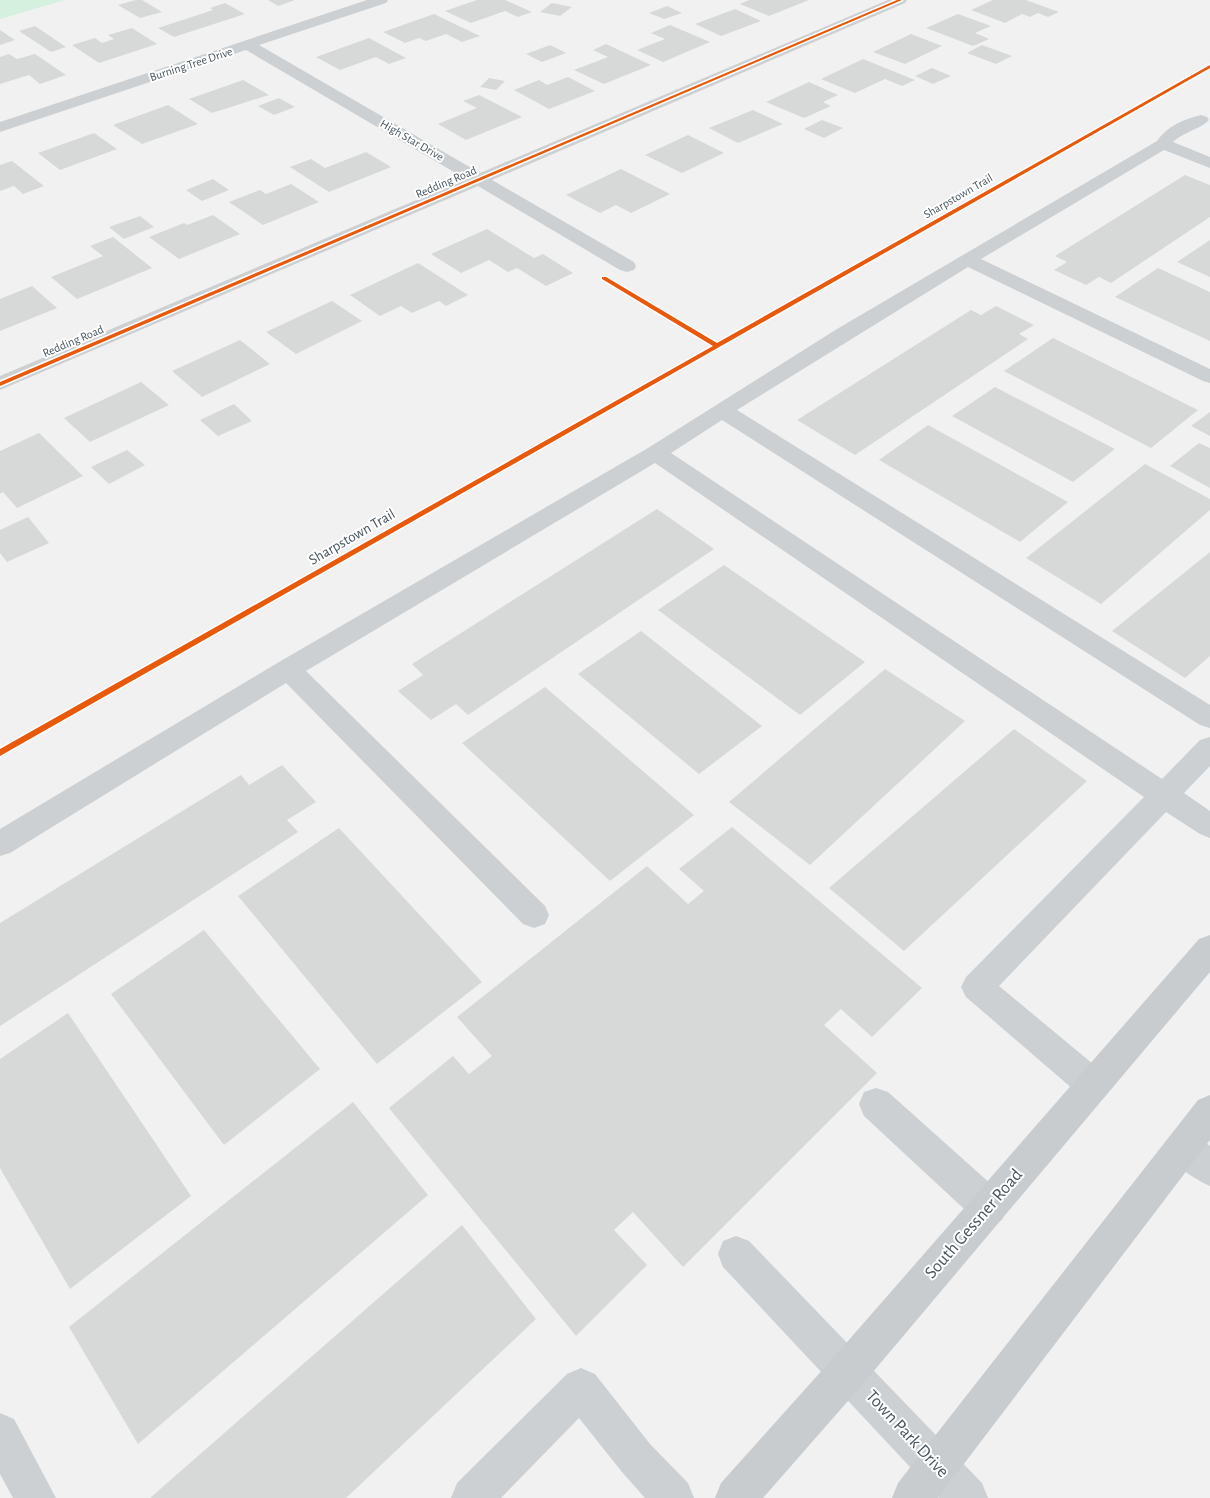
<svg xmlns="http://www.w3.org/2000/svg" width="1210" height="1498" font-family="'Alegreya Sans',sans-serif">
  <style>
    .green { fill: #d5f0de }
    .building { fill: #d7d9d9 }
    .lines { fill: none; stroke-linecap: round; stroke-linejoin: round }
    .minor { fill: #ccd0d2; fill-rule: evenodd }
    .major { fill: #c8cccf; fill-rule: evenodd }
    .cycleway-casing { stroke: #fff; stroke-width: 3 }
    .cycleway { fill: #e8590c; fill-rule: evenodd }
    .labels { text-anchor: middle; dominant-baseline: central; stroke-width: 4; stroke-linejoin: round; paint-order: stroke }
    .far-street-label { font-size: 12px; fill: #47555e; stroke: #fff }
    .street-label { font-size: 15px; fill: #47555e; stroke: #fff }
    .near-street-label { font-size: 18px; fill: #47555e; stroke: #fff }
  </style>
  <rect width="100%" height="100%" fill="#f1f1f1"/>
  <path class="green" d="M 0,0 L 65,0 L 0,19 Z"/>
  <g class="building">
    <path d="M 136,0 L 142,0 L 162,12 L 140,18 L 118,5 Z"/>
    <path d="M 268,0 L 295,0 L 278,6 Z"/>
    <path d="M 477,0 L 505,0 L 532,12 L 518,17 L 505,11 L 471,23 L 445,11 Z"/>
    <path d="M 749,0 L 809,0 L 769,16 L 740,4 Z"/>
    <path d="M 993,0 L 1026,0 L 1059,12 L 1048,17 L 1038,13 L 1030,17 L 1022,14 L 1005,23 L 971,10 Z"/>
    <path d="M 225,3 L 245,14 L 174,37 L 158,28 L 213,10 L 210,8 Z"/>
    <path d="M 552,3 L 572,7 L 560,16 L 540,12 Z"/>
    <path d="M 667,6 L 682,13 L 664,19 L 649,13 Z"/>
    <path d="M 735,9 L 761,21 L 721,36 L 695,24 Z"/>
    <path d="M 434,14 L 480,36 L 462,42 L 446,34 L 426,41 L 419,38 L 405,43 L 383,32 Z"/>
    <path d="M 958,14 L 991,26 L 975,33 L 989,39 L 973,46 L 926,28 Z"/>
    <path d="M 670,25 L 710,42 L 663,62 L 637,50 L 665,39 L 651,33 Z"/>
    <path d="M 35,26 L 66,47 L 51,52 L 19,31 Z"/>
    <path d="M 132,28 L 157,44 L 99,63 L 72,45 L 95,38 L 102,43 L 114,39 L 108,35 Z"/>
    <path d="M 0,30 L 15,40 L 0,45 Z"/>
    <path d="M 911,34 L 942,46 L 905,64 L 873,52 Z"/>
    <path d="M 369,38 L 406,58 L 389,64 L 376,57 L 340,70 L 316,57 Z"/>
    <path d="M 606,44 L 651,65 L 604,84 L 574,70 L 608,57 L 593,50 Z"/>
    <path d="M 550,45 L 566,53 L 542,62 L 526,54 Z"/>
    <path d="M 982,45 L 1012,56 L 996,64 L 967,53 Z"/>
    <path d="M 9,54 L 17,59 L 35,54 L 66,75 L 40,84 L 29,75 L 0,84 L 0,57 Z"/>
    <path d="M 863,59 L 915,80 L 902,86 L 885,79 L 855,93 L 821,79 Z"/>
    <path d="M 932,68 L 951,76 L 933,84 L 915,76 Z"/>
    <path d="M 568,77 L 595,91 L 549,109 L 514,90 L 539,80 L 547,85 Z"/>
    <path d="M 489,78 L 505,81 L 496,90 L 480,87 Z"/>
    <path d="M 243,80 L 269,95 L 212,113 L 189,99 Z"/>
    <path d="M 809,82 L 838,95 L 823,102 L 831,106 L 804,118 L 766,102 Z"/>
    <path d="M 479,95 L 522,117 L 466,140 L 438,124 L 477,108 L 463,101 Z"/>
    <path d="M 279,98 L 295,107 L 274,115 L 258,106 Z"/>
    <path d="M 168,105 L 198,124 L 142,144 L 113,125 Z"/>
    <path d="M 753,110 L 783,124 L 738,143 L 709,128 Z"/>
    <path d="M 822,120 L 843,128 L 824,138 L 804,129 Z"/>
    <path d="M 94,133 L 117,149 L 60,170 L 38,153 Z"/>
    <path d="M 688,135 L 724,153 L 682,173 L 645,155 Z"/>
    <path d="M 366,152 L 391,167 L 329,192 L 290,167 L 311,159 L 325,168 Z"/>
    <path d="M 12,161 L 44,186 L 23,194 L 14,186 L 0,191 L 0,165 Z"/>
    <path d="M 621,169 L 670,194 L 631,213 L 616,205 L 600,213 L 566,195 Z"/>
    <path d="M 1185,175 L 1210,185 L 1210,217 L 1111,283 L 1099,277 L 1086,285 L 1054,270 L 1067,262 L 1055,256 Z"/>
    <path d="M 213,179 L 229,190 L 202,201 L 186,190 Z"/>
    <path d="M 291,184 L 319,202 L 263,225 L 229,202 L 260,190 L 266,194 Z"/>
    <path d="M 213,215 L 240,234 L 179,259 L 149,237 L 184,223 L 187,225 Z"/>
    <path d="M 140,216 L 154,227 L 124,239 L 109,227 Z"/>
    <path d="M 487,229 L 534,258 L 543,254 L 573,273 L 546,286 L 517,268 L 508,272 L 489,260 L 461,273 L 431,254 Z"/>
    <path d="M 113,237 L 152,268 L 77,299 L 51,277 L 103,256 L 90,246 Z"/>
    <path d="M 1210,240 L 1210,277 L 1177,262 Z"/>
    <path d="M 418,263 L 468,295 L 446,306 L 439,301 L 412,313 L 401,306 L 380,316 L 350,295 Z"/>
    <path d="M 1158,268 L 1210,292 L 1210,341 L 1115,297 Z"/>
    <path d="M 32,286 L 57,308 L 0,331 L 0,299 Z"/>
    <path d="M 332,301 L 362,321 L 296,354 L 266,332 Z"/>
    <path d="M 996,306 L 1034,325 L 1019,334 L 1028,339 L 855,455 L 797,420 L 971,310 L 981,315 Z"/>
    <path d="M 1053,338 L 1198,410 L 1151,448 L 1004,371 Z"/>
    <path d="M 240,340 L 270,364 L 202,397 L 172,371 Z"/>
    <path d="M 141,382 L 169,405 L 90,442 L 64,418 Z"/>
    <path d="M 995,387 L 1115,449 L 1073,482 L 952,416 Z"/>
    <path d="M 234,404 L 252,421 L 218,436 L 200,420 Z"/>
    <path d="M 1210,412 L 1210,436 L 1191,426 Z"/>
    <path d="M 928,425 L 1068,502 L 1020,542 L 879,460 Z"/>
    <path d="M 39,433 L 83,476 L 17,508 L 3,492 L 0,494 L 0,451 Z"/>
    <path d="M 1199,443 L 1210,448 L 1210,488 L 1170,466 Z"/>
    <path d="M 127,450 L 145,465 L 109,484 L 91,467 Z"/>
    <path d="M 1145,464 L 1210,499 L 1210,510 L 1101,604 L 1026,558 Z"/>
    <path d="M 657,509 L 714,549 L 468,715 L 456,704 L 431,720 L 398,691 L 423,675 L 412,664 Z"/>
    <path d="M 28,517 L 49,543 L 7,562 L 0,553 L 0,530 Z"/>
    <path d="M 1210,552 L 1210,656 L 1185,678 L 1112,631 Z"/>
    <path d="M 724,565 L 865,662 L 800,715 L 658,610 Z"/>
    <path d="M 641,631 L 762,726 L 699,774 L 578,674 Z"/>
    <path d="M 885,669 L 965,721 L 810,865 L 729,802 Z"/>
    <path d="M 545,687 L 694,815 L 610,881 L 462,743 Z"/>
    <path d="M 1014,729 L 1087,781 L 904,951 L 829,888 Z"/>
    <path d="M 282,765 L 316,802 L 287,820 L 298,832 L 0,1026 L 0,923 L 241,775 L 249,785 Z"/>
    <path d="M 732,827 L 922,988 L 872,1037 L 841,1009 L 824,1025 L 877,1073 L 683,1267 L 633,1212 L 614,1230 L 647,1265 L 576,1336 L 389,1108 L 453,1056 L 469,1074 L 492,1056 L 457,1017 L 647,866 L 688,904 L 704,891 L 679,869 Z"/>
    <path d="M 339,828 L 482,982 L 377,1064 L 238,896 Z"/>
    <path d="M 204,930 L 320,1069 L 224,1145 L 111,994 Z"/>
    <path d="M 68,1013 L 191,1196 L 70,1289 L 0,1168 L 0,1059 Z"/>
    <path d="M 353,1102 L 428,1195 L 138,1444 L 69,1327 Z"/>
    <path d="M 462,1225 L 536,1319 L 346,1498 L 150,1498 Z"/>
  </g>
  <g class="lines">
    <g class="minor">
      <path d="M 367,0 L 388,0 L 386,3 L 259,45 L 480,173 L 888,0 L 907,0 L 905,3 L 492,180 L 634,262 L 636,266 L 634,270 L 627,272 L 620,270 L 478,186 L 0,390 L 0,376 L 466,179 L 246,50 L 0,132 L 0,122 Z"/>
      <path d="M 1201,115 L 1207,117 L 1209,120 C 1204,127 1182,133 1173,142 L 1210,157 L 1210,168 L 1164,150 L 981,259 L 1210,369 L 1210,383 L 1203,381 L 968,267 L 737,410 L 1210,705 L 1210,728 L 1200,725 L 722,420 L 671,453 L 1162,779 L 1200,740 L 1210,737 L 1210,766 L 1184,793 L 1210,811 L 1210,838 L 1200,834 L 1166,812 L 999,986 L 1105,1074 L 1110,1085 L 1105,1096 L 1093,1101 L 1081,1096 L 966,997 L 961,987 L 966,977 L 1144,797 L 655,463 L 306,671 L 545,906 L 549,915 L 545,924 L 534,928 L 523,924 L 286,683 L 10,853 L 0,856 L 0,829 L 279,662 L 648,448 L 837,329 L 1157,141 C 1167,126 1184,119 1201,115 Z"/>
      <path d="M 876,1088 L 888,1092 L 1002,1194 L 1007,1207 L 1002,1220 L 989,1225 L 976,1220 L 864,1116 L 859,1104 L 864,1092 Z"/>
      <path d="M 1183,1130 L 1195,1135 L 1210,1146 L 1210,1186 C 1192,1178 1173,1165 1166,1147 L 1171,1135 Z"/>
      <path d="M 736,1236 L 749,1241 L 982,1483 L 988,1498 L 939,1498 L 723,1267 L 718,1254 L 723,1241 Z"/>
      <path d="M 581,1368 L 595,1374 L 650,1444 L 688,1483 L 694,1498 L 645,1498 L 622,1472 L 579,1418 L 501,1498 L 451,1498 L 457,1483 L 567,1374 Z"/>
      <path d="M 0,1413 L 14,1419 L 56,1498 L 13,1498 L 0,1474 Z"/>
    </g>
    <g class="major">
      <path d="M 1210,935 L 1210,972 L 862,1385 L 763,1498 L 715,1498 L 721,1483 L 834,1357 L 1199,939 Z"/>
      <path d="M 1210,1095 L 1210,1140 L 938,1498 L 892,1498 L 898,1483 L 1198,1100 Z"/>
    </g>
    <g class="cycleway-casing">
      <g id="cycleway">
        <path d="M 897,0 L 902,0 L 0,386 L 0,382 Z"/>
        <path d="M 1210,65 L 1210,68 L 0,756 L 0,749 L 713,346 L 602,279 L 602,277 L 606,277 L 717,343 Z"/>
      </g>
    </g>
    <use href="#cycleway" class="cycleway"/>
  </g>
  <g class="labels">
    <g class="far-street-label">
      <text transform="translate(191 64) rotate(-18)">Burning Tree Drive</text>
      <text transform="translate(412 140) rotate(30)">High Star Drive</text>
      <text transform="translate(446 182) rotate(-23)">Redding Road</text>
      <text transform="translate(958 196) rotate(-30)">Sharpstown Trail</text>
      <text transform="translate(73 341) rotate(-23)">Redding Road</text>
    </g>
    <g class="street-label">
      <text transform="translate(352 537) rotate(-30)">Sharpstown Trail</text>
    </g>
    <g class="near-street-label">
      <text transform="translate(974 1224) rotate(-49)">South Gessner Road</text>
      <text transform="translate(907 1434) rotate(47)">Town Park Drive</text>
    </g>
  </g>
</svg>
